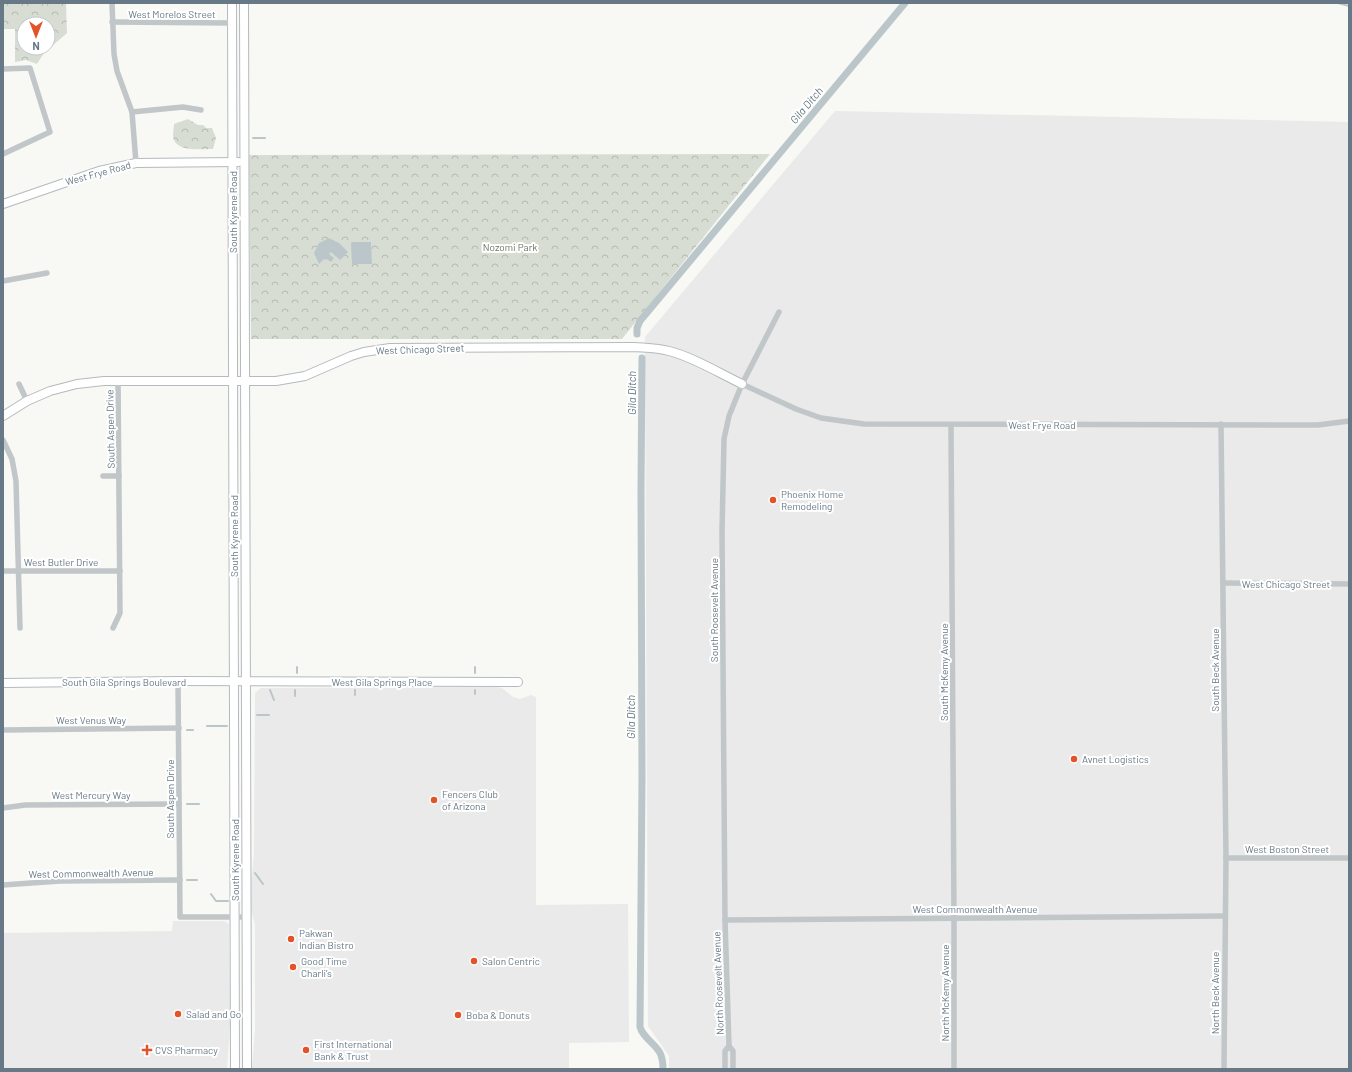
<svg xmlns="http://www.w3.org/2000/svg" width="1352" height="1072" font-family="Barlow,sans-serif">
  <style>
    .built { fill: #e9eae9 }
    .park { fill: url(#park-crowns); fill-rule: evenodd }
    .water { fill: #bac6ca }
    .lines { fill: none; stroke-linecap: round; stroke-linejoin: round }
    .stream { stroke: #bac6ca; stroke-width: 2 }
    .canal { stroke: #bac6ca; stroke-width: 7 }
    .secondary-casing { stroke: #b4babe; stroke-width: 10 }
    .street { stroke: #c1c6c9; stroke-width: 5.5 }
    .secondary { stroke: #fff; stroke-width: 8 }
    .poi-dot { fill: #e3532a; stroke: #fff; stroke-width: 1.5 }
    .labels { text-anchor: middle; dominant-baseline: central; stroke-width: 4; stroke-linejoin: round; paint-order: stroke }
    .street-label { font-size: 10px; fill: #677986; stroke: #fff }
    .park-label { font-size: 10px; fill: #667862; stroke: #fff }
    .poi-label { font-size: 10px; fill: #677986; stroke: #fff; text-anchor: start }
    .water-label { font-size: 11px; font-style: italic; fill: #637a82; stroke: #fff }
  </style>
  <defs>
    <pattern id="park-crowns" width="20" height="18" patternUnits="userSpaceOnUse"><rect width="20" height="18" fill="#d8ddd4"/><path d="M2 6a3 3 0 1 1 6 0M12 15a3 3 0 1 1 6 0" fill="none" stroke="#b3b8b2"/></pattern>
  </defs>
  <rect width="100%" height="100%" fill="#f8f8f5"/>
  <g class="built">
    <path d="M 835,111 L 1349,122 L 1349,1069 L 669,1069 L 669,1056 L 648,1026 L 645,337 Z"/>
    <path d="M 496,687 L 502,688 L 513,697 L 520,699 L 531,695 L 536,697 L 536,905 L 628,904 L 629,1042 L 569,1043 L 569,1069 L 252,1069 L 255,1030 L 255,924 L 251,911 L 251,884 L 254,854 L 255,693 L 261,688 Z"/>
    <path d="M 173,921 L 224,921 L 229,924 L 230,1025 L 227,1069 L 3,1069 L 3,933 L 172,931 Z"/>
  </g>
  <g class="park">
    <path d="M 17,3 L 66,3 L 67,33 L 44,53 L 37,64 L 26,60 L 15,62 L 15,29 L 3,29 L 3,4 L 17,4 ZM 24,24 L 48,24 L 48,48 L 24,48 Z"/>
    <path d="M 188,119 L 198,125 L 203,125 L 206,128 L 212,128 L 216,138 L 213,149 C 202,149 179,152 174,140 C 172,136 174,128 174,124 Z"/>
    <path d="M 770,154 L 622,339 L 251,339 L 249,155 Z"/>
  </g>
  <g class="water">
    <path d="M 329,238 L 339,243 L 348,252 L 340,260 L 331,252 L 329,254 L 334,258 L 331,262 L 327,259 L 326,260 L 324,259 L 319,264 L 314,253 L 319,243 Z"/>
    <path d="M 352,242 L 371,242 L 372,264 L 352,264 L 351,243 Z"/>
  </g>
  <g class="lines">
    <g class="stream">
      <path d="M 1338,3 L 1349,6"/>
      <path d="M 253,138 L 265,138"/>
      <path d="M 297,667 L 297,673"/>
      <path d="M 475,667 L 475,673"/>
      <path d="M 270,690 L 274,700"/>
      <path d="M 295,690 L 295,696"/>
      <path d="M 355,690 L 355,695"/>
      <path d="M 475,690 L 475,694"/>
      <path d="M 257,715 L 269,715"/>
      <path d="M 207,726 L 227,726"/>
      <path d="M 187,730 L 193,730"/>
      <path d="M 187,804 L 199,804"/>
      <path d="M 255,873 L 263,884"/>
      <path d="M 187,880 L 197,880"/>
      <path d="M 211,894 L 216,901 L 228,901"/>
    </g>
    <g class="canal">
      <path d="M 637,334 L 637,328 L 640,321 L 905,3"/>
      <path d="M 642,358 L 641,490 L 642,778 L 640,1027 C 643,1038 655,1043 660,1053 C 662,1057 663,1064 663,1069"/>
    </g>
    <g class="secondary-casing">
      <g id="secondary">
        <path d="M 232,3 L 235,1069"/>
        <path d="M 244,3 L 247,1069"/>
        <path d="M 3,204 L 99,171 L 136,163 L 238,162"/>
        <path d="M 3,416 L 27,401 L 50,391 L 77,384 L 104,381 L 276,381 L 305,376 L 351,356 L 364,352 L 390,348 L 634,347 C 646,348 657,348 669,351 C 693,357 719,373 742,384"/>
        <path d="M 3,683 L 178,681 L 518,682"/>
      </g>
    </g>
    <g class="street">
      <path d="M 112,3 L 114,54 L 117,71 L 132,112 L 136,163"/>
      <path d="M 112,22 L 232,23"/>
      <path d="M 3,69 L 30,68 L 50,132 L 3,154"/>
      <path d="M 132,112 L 183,107 L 201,110"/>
      <path d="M 3,281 L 47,273"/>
      <path d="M 19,384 L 27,401"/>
      <path d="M 742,384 L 796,409 L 821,418 L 864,424 L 1318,425 L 1349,421"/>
      <path d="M 1221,424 L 1226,858 L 1224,1069"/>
      <path d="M 951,425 L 954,918 L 954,1069"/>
      <path d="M 3,440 L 12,459 L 16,481 L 20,628"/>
      <path d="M 103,476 L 119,476"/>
      <path d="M 3,571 L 120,571"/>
      <path d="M 1223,583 L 1349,584"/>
      <path d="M 113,628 L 120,613 L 118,381"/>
      <path d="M 178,681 L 180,917 L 246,917"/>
      <path d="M 3,730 L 179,728"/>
      <path d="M 3,808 L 25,805 L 179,804"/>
      <path d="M 1226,858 L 1349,858"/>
      <path d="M 3,885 L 60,881 L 180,880"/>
      <path d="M 725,920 L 1225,916"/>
      <path d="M 729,1046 L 733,1051 L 733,1069"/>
      <path d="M 725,1069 L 725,1051 L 729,1046 L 725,920 L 722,532 L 724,439 L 729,416 L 742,384 L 779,312"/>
    </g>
    <use href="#secondary" class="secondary"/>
  </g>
  <g class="poi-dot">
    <circle cx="773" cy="500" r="4"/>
    <circle cx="1074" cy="759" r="4"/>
    <circle cx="434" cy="800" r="4"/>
    <circle cx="291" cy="939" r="4"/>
    <circle cx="474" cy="961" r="4"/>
    <circle cx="293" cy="967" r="4"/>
    <circle cx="178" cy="1014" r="4"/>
    <circle cx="458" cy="1015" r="4"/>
    <path d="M145 1044h4v4h4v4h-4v4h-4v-4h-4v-4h4z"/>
    <circle cx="306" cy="1050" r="4"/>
  </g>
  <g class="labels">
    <g class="street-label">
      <text x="172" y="14">West Morelos Street</text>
      <text transform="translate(98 173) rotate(-15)">West Frye Road</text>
      <text transform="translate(233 212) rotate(-90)">South Kyrene Road</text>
      <text transform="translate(420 349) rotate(-2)">West Chicago Street</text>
      <text x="1042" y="425">West Frye Road</text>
      <text transform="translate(110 429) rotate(-91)">South Aspen Drive</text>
      <text transform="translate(234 536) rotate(-90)">South Kyrene Road</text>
      <text x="61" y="562">West Butler Drive</text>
      <text x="1286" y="584">West Chicago Street</text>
      <text transform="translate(714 610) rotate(-90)">South Roosevelt Avenue</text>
      <text transform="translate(1215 670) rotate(-90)">South Beck Avenue</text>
      <text transform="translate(944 672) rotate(-90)">South McKemy Avenue</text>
      <text x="124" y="682">South Gila Springs Boulevard</text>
      <text x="382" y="682">West Gila Springs Place</text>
      <text x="91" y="720">West Venus Way</text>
      <text x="91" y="795">West Mercury Way</text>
      <text transform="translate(170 799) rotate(-90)">South Aspen Drive</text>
      <text x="1287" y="849">West Boston Street</text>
      <text transform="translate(235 860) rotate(-90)">South Kyrene Road</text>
      <text transform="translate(91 873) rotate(-1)">West Commonwealth Avenue</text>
      <text x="975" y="909">West Commonwealth Avenue</text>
      <text transform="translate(718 983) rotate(-92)">North Roosevelt Avenue</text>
      <text transform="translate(945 993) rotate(-90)">North McKemy Avenue</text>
      <text transform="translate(1215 993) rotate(-90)">North Beck Avenue</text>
    </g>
    <g class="park-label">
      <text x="510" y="247">Nozomi Park</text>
    </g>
    <g class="poi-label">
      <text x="781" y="494">Phoenix Home<tspan x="781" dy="12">Remodeling</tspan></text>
      <text x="1082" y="759">Avnet Logistics</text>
      <text x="442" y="794">Fencers Club<tspan x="442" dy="12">of Arizona</tspan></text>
      <text x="299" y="933">Pakwan<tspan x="299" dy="12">Indian Bistro</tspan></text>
      <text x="301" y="961">Good Time<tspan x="301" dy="12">Charli’s</tspan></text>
      <text x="482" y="961">Salon Centric</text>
      <text x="186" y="1014">Salad and Go</text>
      <text x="466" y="1015">Boba &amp; Donuts</text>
      <text x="314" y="1044">First International<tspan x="314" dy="12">Bank &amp; Trust</tspan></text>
      <text x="155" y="1050">CVS Pharmacy</text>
    </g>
    <g class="water-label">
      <text transform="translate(806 105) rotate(-50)">Gila Ditch</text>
      <text transform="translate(631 393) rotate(-90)">Gila Ditch</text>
      <text transform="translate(630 717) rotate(-90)">Gila Ditch</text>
    </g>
  </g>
  <rect width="1352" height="1072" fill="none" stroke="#677986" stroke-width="8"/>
  <g transform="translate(36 36) rotate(180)"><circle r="19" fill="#ffffff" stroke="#c2c9cf"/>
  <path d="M0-3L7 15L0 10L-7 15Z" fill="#e3532a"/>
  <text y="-6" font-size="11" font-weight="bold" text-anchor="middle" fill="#677986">N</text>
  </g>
</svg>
